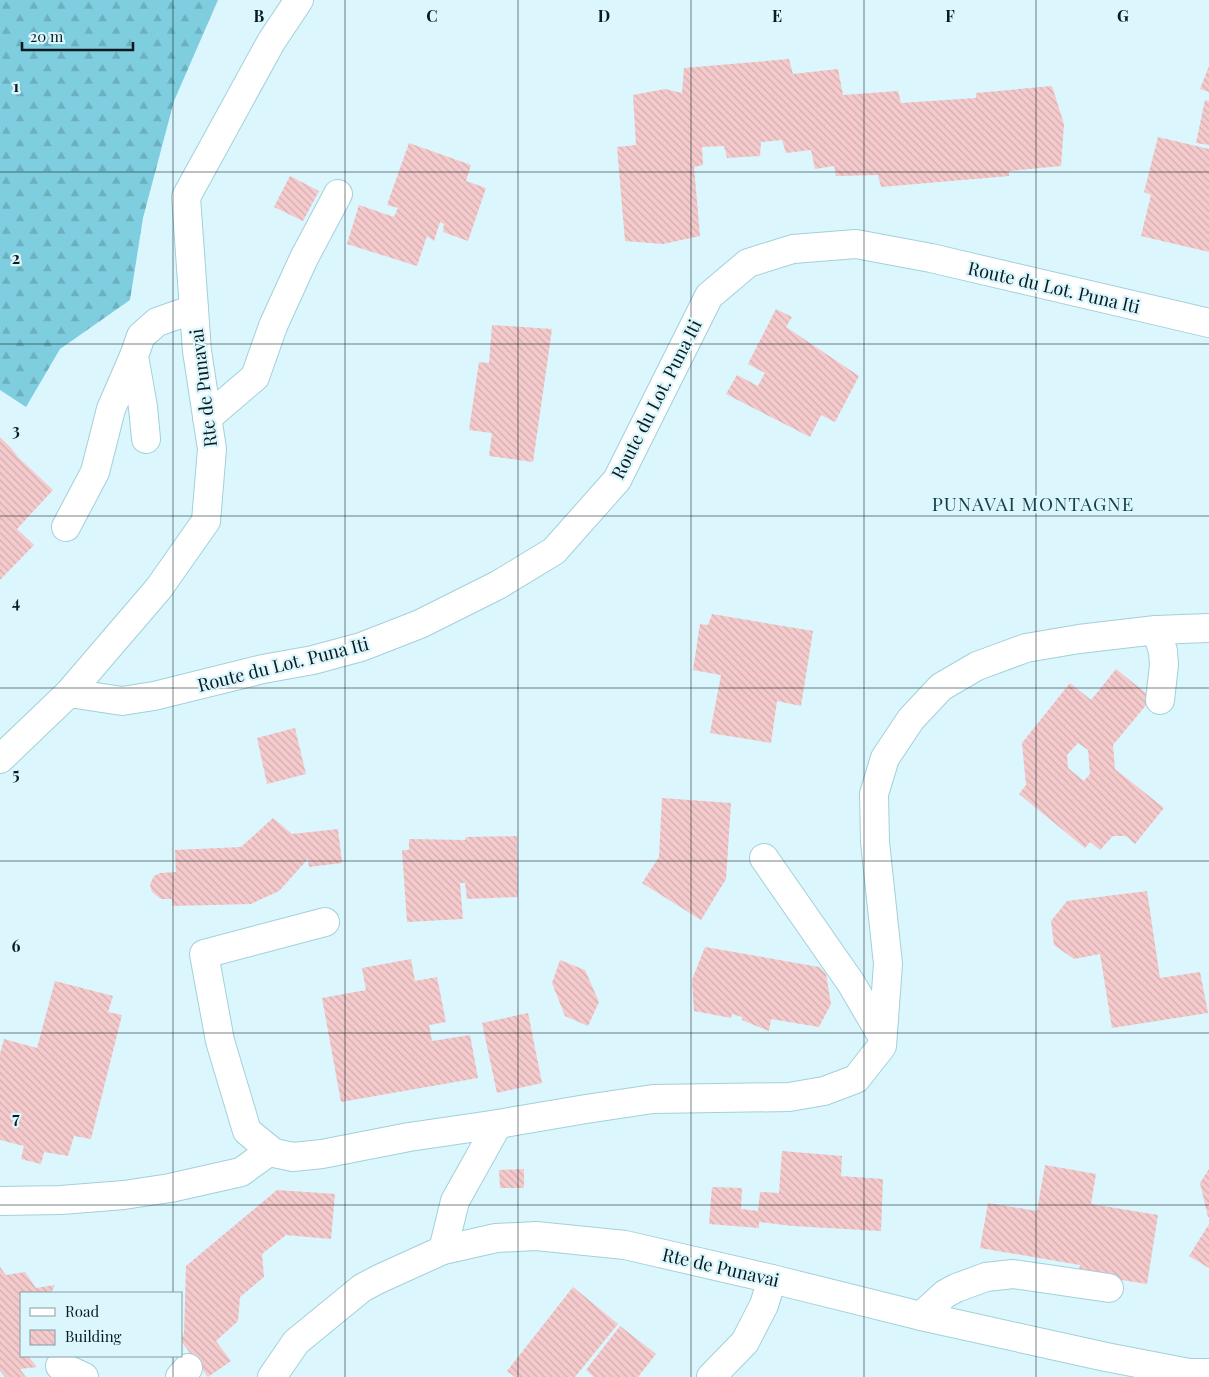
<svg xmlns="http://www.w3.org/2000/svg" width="1209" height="1377" font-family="'Playfair Display',serif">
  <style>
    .forest { fill: url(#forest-firs) }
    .building { fill: url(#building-back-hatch); fill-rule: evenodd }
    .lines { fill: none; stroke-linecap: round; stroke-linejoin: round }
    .minor-casing { stroke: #a3d0da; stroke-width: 30 }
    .major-casing { stroke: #a3d0da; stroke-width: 30 }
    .minor { stroke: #fff; stroke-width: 28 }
    .major { stroke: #fff; stroke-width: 28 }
    .grid { fill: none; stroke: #091b1f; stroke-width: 1; stroke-opacity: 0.55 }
    .labels { text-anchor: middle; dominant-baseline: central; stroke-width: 4.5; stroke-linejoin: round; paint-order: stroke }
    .street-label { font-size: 18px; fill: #091b1f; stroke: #dbf6fc }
    .neighbourhood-label { font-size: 19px; letter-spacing: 1px; fill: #154049; stroke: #dbf6fc }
    .grid-label { font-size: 16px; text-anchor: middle; font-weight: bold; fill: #091b1f; stroke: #dbf6fc; stroke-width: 4.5; stroke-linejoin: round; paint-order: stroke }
  </style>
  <defs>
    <pattern id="forest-firs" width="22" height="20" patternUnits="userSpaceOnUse" patternTransform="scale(1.25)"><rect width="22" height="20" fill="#7fcedf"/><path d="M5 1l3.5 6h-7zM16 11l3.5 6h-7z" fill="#6cb0bf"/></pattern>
    <pattern id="building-back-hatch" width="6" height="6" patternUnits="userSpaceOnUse" patternTransform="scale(1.25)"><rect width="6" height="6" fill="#f5cacc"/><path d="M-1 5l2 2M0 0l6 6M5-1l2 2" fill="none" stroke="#d1adaf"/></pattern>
  </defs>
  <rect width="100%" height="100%" fill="#dbf6fc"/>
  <path class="forest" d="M 0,0 L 218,0 L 174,101 L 143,218 L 130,300 L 60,349 L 26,407 L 0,390 Z"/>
  <g class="building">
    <path d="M 789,59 L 793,74 L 838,69 L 843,95 L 898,91 L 901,103 L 976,98 L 976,93 L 1052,86 L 1064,124 L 1061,166 L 1009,171 L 1009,176 L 881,187 L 878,175 L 836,176 L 834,166 L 815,169 L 811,150 L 786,153 L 782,140 L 761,142 L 760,156 L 727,158 L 724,146 L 702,147 L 703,165 L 694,167 L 700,236 L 663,244 L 625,241 L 617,147 L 636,145 L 633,95 L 665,89 L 682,93 L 684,68 Z"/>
    <path d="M 1209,66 L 1209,92 L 1200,89 Z"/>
    <path d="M 1205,100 L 1209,101 L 1209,145 L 1196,143 Z"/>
    <path d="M 1158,137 L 1209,149 L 1209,252 L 1141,236 L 1151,195 L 1144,192 Z"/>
    <path d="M 409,143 L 471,165 L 466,181 L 486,188 L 468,241 L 443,232 L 444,224 L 440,222 L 434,241 L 427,236 L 417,266 L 347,244 L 359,205 L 394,217 L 398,208 L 387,205 Z"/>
    <path d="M 290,176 L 319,191 L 303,221 L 274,207 Z"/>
    <path d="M 776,309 L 792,317 L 786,327 L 859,376 L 835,422 L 821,415 L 810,437 L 726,394 L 737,375 L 758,386 L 765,373 L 748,364 Z"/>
    <path d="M 492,325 L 552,329 L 533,462 L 489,456 L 492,433 L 469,430 L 479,362 L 489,363 Z"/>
    <path d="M 0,437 L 11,448 L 18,457 L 53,490 L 17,529 L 34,545 L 0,580 Z"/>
    <path d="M 712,614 L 813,631 L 801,706 L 777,701 L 771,743 L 710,733 L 721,675 L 693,670 L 700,624 L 708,625 Z"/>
    <path d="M 1116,669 L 1152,698 L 1113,745 L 1115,769 L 1164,808 L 1135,844 L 1126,836 L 1113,836 L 1100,850 L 1090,842 L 1085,848 L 1019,794 L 1026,785 L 1022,743 L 1070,683 L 1091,700 ZM 1078,743 L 1088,750 L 1090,774 L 1084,781 L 1068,768 L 1067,755 Z"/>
    <path d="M 295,728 L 306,774 L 267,784 L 257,738 Z"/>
    <path d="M 662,798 L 731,803 L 726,879 L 701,920 L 642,883 L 659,857 Z"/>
    <path d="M 273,818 L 292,834 L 338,829 L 342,863 L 309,867 L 308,859 L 279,891 L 251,904 L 172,906 L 172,899 L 161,899 L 152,892 L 150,884 L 154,876 L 160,873 L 176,872 L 175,850 L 241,847 Z"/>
    <path d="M 517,836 L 518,897 L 467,899 L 465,883 L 460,883 L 463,919 L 407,922 L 402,850 L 409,850 L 409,839 L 465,840 L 466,837 Z"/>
    <path d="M 1147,891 L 1160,978 L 1200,972 L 1208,1013 L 1112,1028 L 1100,954 L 1074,959 L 1054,945 L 1051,921 L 1067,901 Z"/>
    <path d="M 705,947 L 819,967 L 826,974 L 831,1004 L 819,1027 L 771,1019 L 769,1031 L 742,1020 L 742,1017 L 732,1014 L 731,1018 L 694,1011 L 692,980 Z"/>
    <path d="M 411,959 L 415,981 L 437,977 L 446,1022 L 429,1025 L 432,1041 L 470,1035 L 478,1078 L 341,1102 L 322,998 L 366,990 L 362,968 Z"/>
    <path d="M 560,960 L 585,970 L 599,1002 L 588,1026 L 565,1016 L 552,983 Z"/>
    <path d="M 55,981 L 113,996 L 108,1012 L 122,1015 L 91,1139 L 74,1136 L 68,1156 L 44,1152 L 41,1164 L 21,1159 L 24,1146 L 0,1140 L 0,1054 L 4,1039 L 37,1048 Z"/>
    <path d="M 528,1013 L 542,1083 L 497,1093 L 482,1023 Z"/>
    <path d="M 782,1151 L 842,1156 L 841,1176 L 883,1179 L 881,1231 L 793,1226 L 759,1222 L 759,1228 L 709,1224 L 712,1187 L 742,1188 L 741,1209 L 758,1211 L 760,1192 L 779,1193 Z"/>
    <path d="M 1045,1165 L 1096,1174 L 1091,1204 L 1158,1215 L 1147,1284 L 1078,1273 L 1080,1265 L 980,1248 L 988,1203 L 1037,1211 Z"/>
    <path d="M 524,1169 L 524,1188 L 500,1188 L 499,1170 Z"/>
    <path d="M 1209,1169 L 1209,1217 L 1208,1217 L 1200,1183 Z"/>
    <path d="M 277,1190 L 335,1194 L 331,1239 L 286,1235 L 262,1254 L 264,1277 L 240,1297 L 238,1321 L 216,1341 L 231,1361 L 208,1377 L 181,1341 L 181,1337 L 184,1335 L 186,1266 Z"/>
    <path d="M 1209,1224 L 1209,1268 L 1189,1256 Z"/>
    <path d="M 0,1267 L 6,1275 L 25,1272 L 36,1288 L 55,1285 L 51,1293 L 21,1293 L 21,1356 L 28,1356 L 37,1367 L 20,1369 L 26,1377 L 5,1377 L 0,1371 Z"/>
    <path d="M 573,1287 L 618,1324 L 575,1377 L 515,1377 L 507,1371 Z"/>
    <path d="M 620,1326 L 656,1354 L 638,1377 L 594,1377 L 586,1370 Z"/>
  </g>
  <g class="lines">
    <g class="minor-casing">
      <g id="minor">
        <path d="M 207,418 L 255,377 L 273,326 L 304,258 L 338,194"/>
        <path d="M 146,439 L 143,407 L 134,356 L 141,336 L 157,322 L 194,309"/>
        <path d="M 66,527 L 95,472 L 111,409 L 134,356"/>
        <path d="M 1156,630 L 1163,651 L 1164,665 L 1160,700"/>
        <path d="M 764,858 L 851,983 L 882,1036"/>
        <path d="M 325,922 L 204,954 L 220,1041 L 247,1131 L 274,1153 L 293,1157 L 322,1154 L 409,1137 L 498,1124 L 586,1109 L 653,1099 L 789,1097 L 824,1091 L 856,1079 L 882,1046 L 888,964 L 875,842 L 874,794 L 885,758 L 911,719 L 941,687 L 977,666 L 1026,648 L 1079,639 L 1156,630 L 1209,628"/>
        <path d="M 0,1201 L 61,1200 L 124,1195 L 170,1188 L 241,1172 L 270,1151"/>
        <path d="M 443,1250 L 455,1201 L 498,1124"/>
        <path d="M 921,1316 L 945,1294 L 956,1288 L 986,1277 L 1013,1274 L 1109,1288"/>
        <path d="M 60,1366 L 84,1377"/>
        <path d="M 180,1377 L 188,1368"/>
        <path d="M 711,1377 L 745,1342 L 764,1305 L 772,1279"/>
      </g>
    </g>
    <g class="major-casing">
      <g id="major">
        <path d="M 69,693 L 122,701 L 154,696 L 263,669 L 313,660 L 361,647 L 420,624 L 498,585 L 554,551 L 617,480 L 709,296 L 748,263 L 793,249 L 856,244 L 931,258 L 1209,323"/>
        <path d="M 0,759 L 69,693 L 159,588 L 206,521 L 212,449 L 197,351 L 186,197 L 271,42 L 299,0"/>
        <path d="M 272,1377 L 296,1342 L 362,1288 L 379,1279 L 443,1250 L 496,1238 L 536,1236 L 625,1245 L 772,1279 L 921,1316 L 1106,1357 L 1189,1373 L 1209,1373"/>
      </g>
    </g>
    <use href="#minor" class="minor"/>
    <use href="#major" class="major"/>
  </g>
  <path class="grid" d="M 173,0 L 173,1293M 345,0 L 345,1377M 518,0 L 518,1377M 691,0 L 691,1377M 864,0 L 864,1377M 1036,0 L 1036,1377M 0,172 L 1209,172M 0,344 L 1209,344M 0,516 L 1209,516M 0,688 L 1209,688M 0,861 L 1209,861M 0,1033 L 1209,1033M 0,1205 L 1209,1205M 173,1356 L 173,1377"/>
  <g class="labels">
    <g class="street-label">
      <text transform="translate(1054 287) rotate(13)">Route du Lot. Puna Iti</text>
      <text transform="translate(203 388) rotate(-97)">Rte de Punavai</text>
      <text transform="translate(656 399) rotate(-63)">Route du Lot. Puna Iti</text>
      <text transform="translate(283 664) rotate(-14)">Route du Lot. Puna Iti</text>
      <text transform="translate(721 1267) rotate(13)">Rte de Punavai</text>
    </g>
    <g class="neighbourhood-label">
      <text x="1033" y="503">PUNAVAI MONTAGNE</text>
    </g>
  </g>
  <g class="grid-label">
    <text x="259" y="22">B</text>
    <text x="432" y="22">C</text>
    <text x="604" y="22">D</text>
    <text x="777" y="22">E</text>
    <text x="950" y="22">F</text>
    <text x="1123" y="22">G</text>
    <text x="16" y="92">1</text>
    <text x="16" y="264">2</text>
    <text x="16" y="436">3</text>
    <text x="16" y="608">4</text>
    <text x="16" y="780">5</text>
    <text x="16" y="952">6</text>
    <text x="16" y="1124">7</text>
  </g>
  <rect x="20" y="1292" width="162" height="65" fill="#dbf6fc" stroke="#879ea4"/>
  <rect x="30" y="1308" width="25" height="8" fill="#ffffff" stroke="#879ea4"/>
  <text x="65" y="1317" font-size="15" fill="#091b1f">Road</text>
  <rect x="30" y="1330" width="25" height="15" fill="url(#building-back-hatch)" stroke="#879ea4"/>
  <text x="65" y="1342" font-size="15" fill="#091b1f">Building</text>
  <path d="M22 42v8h111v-8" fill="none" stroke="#091b1f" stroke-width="2.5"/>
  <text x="30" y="42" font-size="15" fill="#091b1f" stroke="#dbf6fc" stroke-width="4" paint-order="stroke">20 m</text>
</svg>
